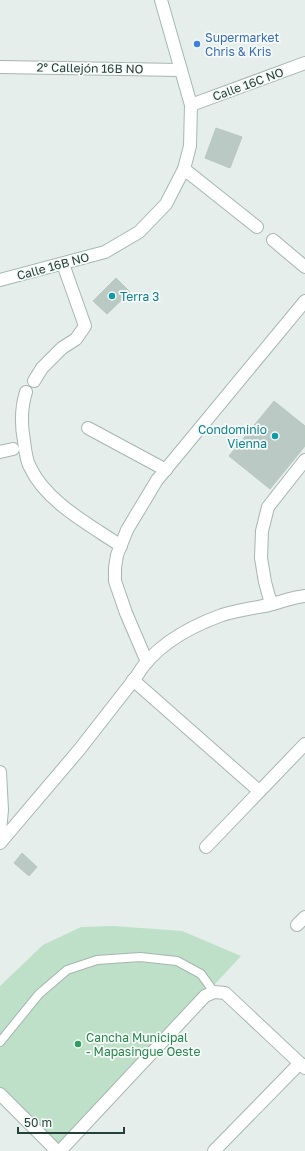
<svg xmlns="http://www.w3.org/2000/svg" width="305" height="1151" font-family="'Golos Text',sans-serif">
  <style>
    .green { fill: #bedfc8 }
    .building { fill: #bac9c3; stroke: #b7c8c1 }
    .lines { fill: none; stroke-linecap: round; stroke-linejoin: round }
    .lane-casing { stroke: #a7b6b1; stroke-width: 10 }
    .street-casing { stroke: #a7b6b1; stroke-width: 14 }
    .secondary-casing { stroke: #a3bab2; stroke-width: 14 }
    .lane { stroke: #fff; stroke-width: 8 }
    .street { stroke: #fff; stroke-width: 12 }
    .secondary { stroke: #fff; stroke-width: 12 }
    .shop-dot { fill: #3f7fe0; stroke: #f6faf8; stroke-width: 1.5 }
    .culture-dot { fill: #0f9aa8; stroke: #f6faf8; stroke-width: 1.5 }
    .leisure-dot { fill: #2e9e5b; stroke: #f6faf8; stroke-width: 1.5 }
    .labels { text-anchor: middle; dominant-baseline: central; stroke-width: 3.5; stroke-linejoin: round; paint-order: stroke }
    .shop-label { font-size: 12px; fill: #366cbe; stroke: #f6faf8; text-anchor: start }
    .street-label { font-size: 12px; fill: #244039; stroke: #f6faf8 }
    .culture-label { font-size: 12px; fill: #0d838f; stroke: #f6faf8; text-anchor: start }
    .leisure-label { font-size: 12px; fill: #27864d; stroke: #f6faf8; text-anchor: start }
  </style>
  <rect width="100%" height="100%" fill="#e5eeea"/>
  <path class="green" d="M 113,926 L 182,931 L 241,956 L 60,1151 L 0,1098 L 0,986 L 43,945 L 81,927 Z"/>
  <g class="building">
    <path d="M 216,128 L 242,137 L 230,168 L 205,158 Z"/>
    <path d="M 116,278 L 130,292 L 107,314 L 93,301 Z"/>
    <path d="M 274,401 L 305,426 L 305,446 L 270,489 L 229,456 Z"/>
    <path d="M 22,853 L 37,867 L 29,876 L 14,863 Z"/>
  </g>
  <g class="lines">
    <g class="lane-casing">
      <path id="lane" d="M 0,1042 L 39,994 L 67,970 L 97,960 L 140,957 L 177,961 L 201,974 L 214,992"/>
    </g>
    <g class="street-casing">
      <g id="street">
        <path d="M 0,67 L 181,70"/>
        <path d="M 191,105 L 305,63"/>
        <path d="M 184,169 L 257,227"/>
        <path d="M 273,240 L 305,267"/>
        <path d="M 34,381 L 42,368 L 62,348 L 76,339 L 85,326 L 63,264"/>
        <path d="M 26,392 C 21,408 21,425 24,441 C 25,449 26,460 30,467 C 46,502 90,525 121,546"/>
        <path d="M 88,428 L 166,470"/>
        <path d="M 0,452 L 13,449"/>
        <path d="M 271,604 L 265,582 L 261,558 L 262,531 L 268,507 L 305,460"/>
        <path d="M 147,662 L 126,613 L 115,581 L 115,568 L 117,555 L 127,530 L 157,480 L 305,301"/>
        <path d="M 133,680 L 259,791"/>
        <path d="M 0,843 L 79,750 L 136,677 C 154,646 189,627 222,615 C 237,610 253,608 269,605 C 281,602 293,597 305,596"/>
        <path d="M 206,847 L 305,744"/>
        <path d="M 297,925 L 305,917"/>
        <path d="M 0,1094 L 57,1151"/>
        <path d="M 60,1151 L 205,996 L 214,992 L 225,993 L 305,1068"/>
        <path d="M 214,1151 L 300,1063"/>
      </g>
    </g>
    <g class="secondary-casing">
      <g id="secondary">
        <path d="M 0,280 L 105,252 L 139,232 L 166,204 L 184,169 L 190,146 L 191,105 L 161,0"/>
        <path d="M 0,772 L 2,810 L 0,831"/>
      </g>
    </g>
    <use href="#lane" class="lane"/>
    <use href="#street" class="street"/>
    <use href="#secondary" class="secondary"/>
  </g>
  <circle class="shop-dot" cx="197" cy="44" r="4"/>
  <g class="culture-dot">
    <circle cx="112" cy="296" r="4"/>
    <circle cx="275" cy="436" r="4"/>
  </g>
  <circle class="leisure-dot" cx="78" cy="1044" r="4"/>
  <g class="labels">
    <g class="shop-label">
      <text x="205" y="37">Supermarket<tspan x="205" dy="14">Chris &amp; Kris</tspan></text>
    </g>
    <g class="street-label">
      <text transform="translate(90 68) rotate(1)">2° Callejón 16B NO</text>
      <text transform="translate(248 84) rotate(-20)">Calle 16C NO</text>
      <text transform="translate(53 266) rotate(-15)">Calle 16B NO</text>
    </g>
    <g class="culture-label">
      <text x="120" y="296">Terra 3</text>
      <text x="267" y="429" text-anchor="end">Condominio<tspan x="267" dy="14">Vienna</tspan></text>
    </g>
    <g class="leisure-label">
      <text x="86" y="1037">Cancha Municipal<tspan x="86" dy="14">- Mapasingue Oeste</tspan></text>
    </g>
  </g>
  <path d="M18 1127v6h106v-6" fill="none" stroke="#244039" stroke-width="2"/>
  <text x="24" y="1127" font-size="12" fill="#244039" stroke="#f6faf8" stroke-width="3" paint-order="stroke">50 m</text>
</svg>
